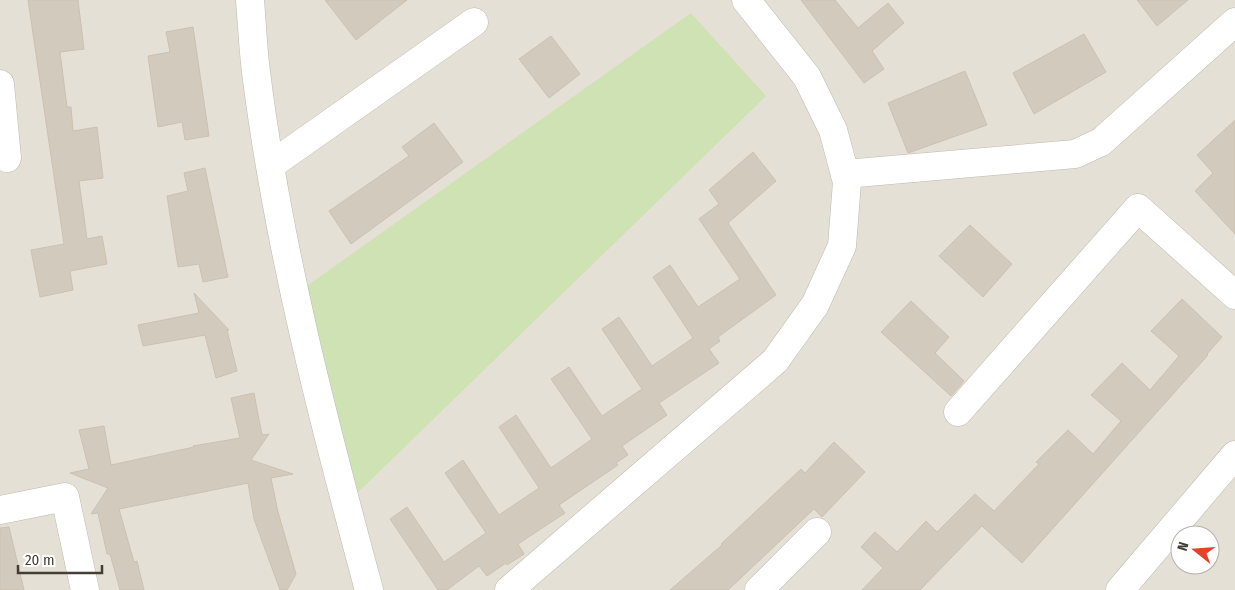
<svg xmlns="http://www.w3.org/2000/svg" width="1235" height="590" font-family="'Fira Sans Condensed',sans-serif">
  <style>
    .residential { fill: #e5e0d5; fill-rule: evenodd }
    .green { fill: #cee2b3 }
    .building { fill: #d2cabd; stroke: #ccc1b1 }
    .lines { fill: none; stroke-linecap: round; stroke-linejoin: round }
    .minor-casing { stroke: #bfb8ad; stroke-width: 29 }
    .minor { stroke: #fff; stroke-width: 28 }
  </style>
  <rect width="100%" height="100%" fill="#f2eee7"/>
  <path class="residential" d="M 0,0 L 1235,0 L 1235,590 L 0,590 ZM 1180,535 L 1210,535 L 1210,565 L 1180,565 Z"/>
  <path class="green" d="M 691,13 L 766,96 L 348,502 L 304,288 Z"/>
  <g class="building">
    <path d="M 28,0 L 78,0 L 84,49 L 60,52 L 67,107 L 71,107 L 73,131 L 97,127 L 103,178 L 79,181 L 87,239 L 102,236 L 107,264 L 70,271 L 73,290 L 40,297 L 31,250 L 64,244 Z"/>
    <path d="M 325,0 L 407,0 L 356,40 Z"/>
    <path d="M 801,0 L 835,0 L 858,28 L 888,3 L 904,23 L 872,51 L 884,69 L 864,83 Z"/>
    <path d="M 1137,0 L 1188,0 L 1157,26 Z"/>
    <path d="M 193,27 L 209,136 L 185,140 L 182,122 L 158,127 L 148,56 L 170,52 L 166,32 Z"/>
    <path d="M 1084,34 L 1106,72 L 1034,114 L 1013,73 Z"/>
    <path d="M 551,36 L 580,74 L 549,98 L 519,59 Z"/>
    <path d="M 965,71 L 987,125 L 908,153 L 888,103 Z"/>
    <path d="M 1235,120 L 1235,234 L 1195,191 L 1213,173 L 1197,155 Z"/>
    <path d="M 434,123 L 463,162 L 351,244 L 329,211 L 409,156 L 402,147 Z"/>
    <path d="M 753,152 L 776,181 L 728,223 L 776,295 L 718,337 L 720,341 L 709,349 L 719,363 L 659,403 L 667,415 L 622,446 L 628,455 L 616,463 L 618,465 L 559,505 L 565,513 L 518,544 L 524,554 L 507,565 L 506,563 L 487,576 L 479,566 L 447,590 L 438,590 L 390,519 L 407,507 L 444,562 L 486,533 L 445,473 L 463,460 L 499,515 L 539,488 L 499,427 L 516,415 L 551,468 L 592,439 L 551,379 L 569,367 L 602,416 L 642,389 L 602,329 L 619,317 L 652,366 L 693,338 L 653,277 L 670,265 L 698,307 L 740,279 L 699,219 L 719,204 L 709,190 Z"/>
    <path d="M 205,168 L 228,277 L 203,282 L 199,264 L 178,267 L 167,196 L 188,191 L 184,173 Z"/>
    <path d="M 970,225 L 1012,264 L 983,297 L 939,256 Z"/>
    <path d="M 194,293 L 229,330 L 227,330 L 237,371 L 216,378 L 205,335 L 143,346 L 138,325 L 199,313 Z"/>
    <path d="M 1182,299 L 1222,337 L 1207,354 L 1208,355 L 1022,563 L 982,526 L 920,590 L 862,590 L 883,568 L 861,547 L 875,532 L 897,552 L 926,521 L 937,532 L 975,494 L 994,511 L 1039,464 L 1036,462 L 1068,430 L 1093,454 L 1121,421 L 1091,395 L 1122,363 L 1150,390 L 1179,356 L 1151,331 Z"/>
    <path d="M 911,301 L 949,337 L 935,353 L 964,381 L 951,396 L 881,332 Z"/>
    <path d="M 254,393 L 262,435 L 269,434 L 251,460 L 293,474 L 271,478 L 278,512 L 296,574 L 287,590 L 280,590 L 254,519 L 248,483 L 119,509 L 134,562 L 137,561 L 144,590 L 120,590 L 110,554 L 107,554 L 98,513 L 91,514 L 108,488 L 70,473 L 89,469 L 79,430 L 104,426 L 111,465 L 194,447 L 193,446 L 240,438 L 231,398 Z"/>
    <path d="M 834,442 L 865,472 L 822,517 L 814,509 L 728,590 L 670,590 L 722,545 L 721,544 L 801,469 L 805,473 Z"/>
    <path d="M 9,527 L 24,590 L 0,590 L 0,528 Z"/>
  </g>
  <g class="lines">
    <g class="minor-casing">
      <g id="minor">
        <path d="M 250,0 C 252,24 253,48 256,72 C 278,247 323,420 369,590"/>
        <path d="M 0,84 L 7,158"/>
        <path d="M 271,165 L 474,22"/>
        <path d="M 845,174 L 1075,154 L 1101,142 L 1235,22"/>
        <path d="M 958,412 L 1138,208 L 1235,295"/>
        <path d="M 0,510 L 65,497 L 85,590"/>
        <path d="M 509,590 L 775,361 L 815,305 L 842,246 L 847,182 L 833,130 L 807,77 L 746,0"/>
        <path d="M 759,590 L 817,532"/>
        <path d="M 1120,590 L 1235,455"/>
      </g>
    </g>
    <use href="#minor" class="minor"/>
  </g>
  <g transform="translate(1195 550) rotate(287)"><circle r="24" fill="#ffffff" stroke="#b4b2af"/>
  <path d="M0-4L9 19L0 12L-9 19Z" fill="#e64129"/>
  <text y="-8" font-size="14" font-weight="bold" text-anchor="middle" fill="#443e37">N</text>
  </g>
  <path d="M18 565v8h84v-8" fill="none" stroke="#443e37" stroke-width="2.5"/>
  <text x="25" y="565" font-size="15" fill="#443e37" stroke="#ffffff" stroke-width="4" paint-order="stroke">20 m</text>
</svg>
